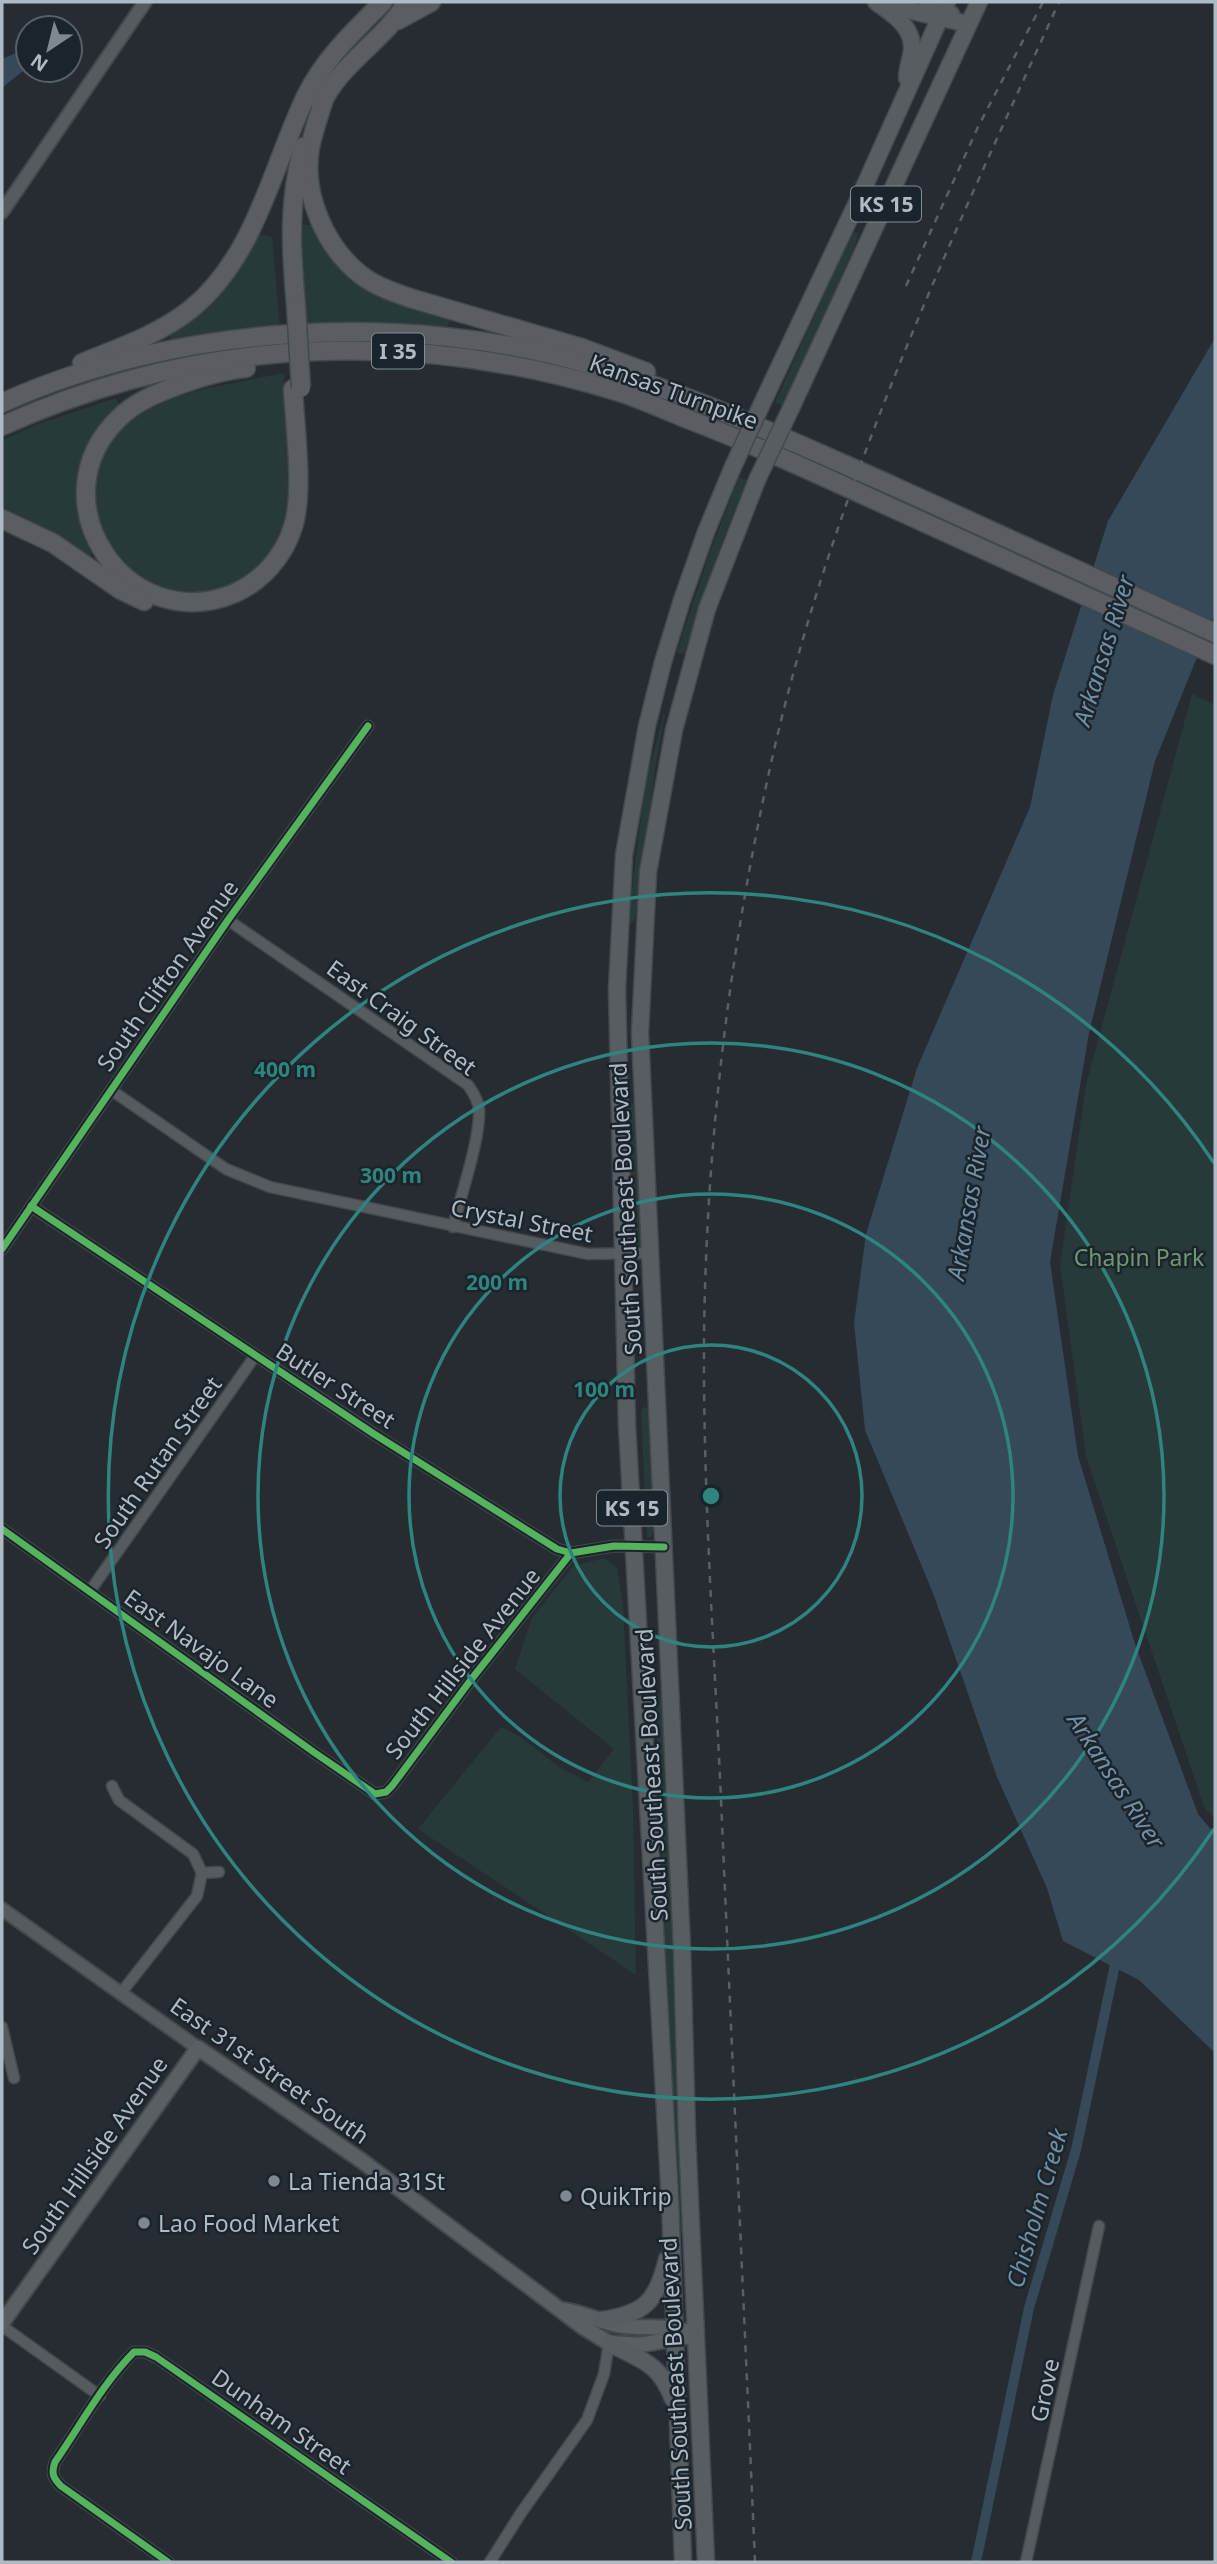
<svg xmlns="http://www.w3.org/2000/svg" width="1217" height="2564" font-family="'Noto Sans',sans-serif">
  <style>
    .green { fill: #273938 }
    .water { fill: #354958 }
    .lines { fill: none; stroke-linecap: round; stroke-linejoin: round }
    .canal { stroke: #354958; stroke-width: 10 }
    .minor-casing { stroke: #44484c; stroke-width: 13 }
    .tertiary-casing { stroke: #44484c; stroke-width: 16 }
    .secondary-casing { stroke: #44484c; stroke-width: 18 }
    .primary-casing { stroke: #43494e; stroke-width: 19 }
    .motorway-casing { stroke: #43484d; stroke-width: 21 }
    .minor { stroke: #565b60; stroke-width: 10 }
    .tertiary { stroke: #565b60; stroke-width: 12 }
    .secondary { stroke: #5a5f64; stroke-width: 14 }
    .primary { stroke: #585d62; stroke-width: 16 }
    .motorway { stroke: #5a5d61; stroke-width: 18 }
    .rail { stroke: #5a5f64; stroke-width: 2.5; stroke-dasharray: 7 7; stroke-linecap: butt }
    .primary-bridge-casing { stroke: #43494e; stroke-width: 19; stroke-linecap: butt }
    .motorway-bridge-casing { stroke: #43484d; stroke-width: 21; stroke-linecap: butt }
    .primary-bridge { stroke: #585d62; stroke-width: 16 }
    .motorway-bridge { stroke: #5a5d61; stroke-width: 18 }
    .cycleway-casing { stroke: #1b242b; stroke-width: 11 }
    .cycleway { stroke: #56b35d; stroke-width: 7 }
    .ring { fill: none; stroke: #2f847f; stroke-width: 3.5 }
    .poi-dot { fill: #7f8890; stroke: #1b242b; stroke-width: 2.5 }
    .labels { text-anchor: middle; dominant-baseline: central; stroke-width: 5; stroke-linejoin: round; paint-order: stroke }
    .shield { fill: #1b242b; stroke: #838d95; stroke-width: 2 }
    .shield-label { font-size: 21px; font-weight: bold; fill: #afbac3 }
    .street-label { font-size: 23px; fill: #afbac3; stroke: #1b242b }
    .park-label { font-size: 23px; fill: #709773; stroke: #1b242b }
    .poi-label { font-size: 23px; fill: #afbac3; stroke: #1b242b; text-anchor: start }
    .water-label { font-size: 24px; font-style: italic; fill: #718fa5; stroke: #1b242b }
    .centre { fill: #2f847f; stroke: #1b242b; stroke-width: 3.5 }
    .ring-label { font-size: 21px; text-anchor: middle; font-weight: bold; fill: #2f847f; stroke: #1b242b; stroke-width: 5; stroke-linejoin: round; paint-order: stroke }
  </style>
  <rect width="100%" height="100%" fill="#262c32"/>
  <g class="green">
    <path d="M 297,225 L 314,225 L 325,248 L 336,262 L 352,278 L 450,318 L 447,330 L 374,323 L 300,326 Z"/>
    <path d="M 856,232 L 859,233 L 853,252 L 782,406 L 775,402 L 851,235 Z"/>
    <path d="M 254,233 L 272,237 L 280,327 L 208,335 L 171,342 L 169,331 Z"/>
    <path d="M 284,373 L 289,492 L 287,519 L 281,535 L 260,568 L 245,580 L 209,595 L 163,591 L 116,562 L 93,514 L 92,495 L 105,449 L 115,433 L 134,416 L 175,397 L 207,388 Z"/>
    <path d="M 116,398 L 120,408 C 109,422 95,437 86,452 C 70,482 77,525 92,554 L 86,558 L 2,513 L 2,440 L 38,424 Z"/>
    <path d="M 739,477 L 747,480 L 720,548 L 685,653 L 678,654 L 677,651 L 710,552 Z"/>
    <path d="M 1192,694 L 1215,705 L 1215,1819 L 1204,1807 L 1086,1456 L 1060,1265 L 1086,1085 Z"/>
    <path d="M 664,713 L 665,715 L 656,764 L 635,920 L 630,924 L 629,912 L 645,785 Z"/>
    <path d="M 630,1101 L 636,1105 L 643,1244 L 640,1248 L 635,1247 L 632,1220 L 628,1106 Z"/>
    <path d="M 643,1407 L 648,1408 L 650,1412 L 655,1528 L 651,1537 L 647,1537 L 641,1412 Z"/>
    <path d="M 604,1558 L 617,1568 L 623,1606 L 633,1807 L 636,1975 L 418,1829 L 501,1727 C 523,1735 539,1753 558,1766 C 567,1772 578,1776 588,1782 L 614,1749 L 515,1669 L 532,1618 L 573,1566 Z"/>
    <path d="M 657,1693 L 660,1694 L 663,1711 L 687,2234 L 677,2233 L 655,1696 Z"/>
  </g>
  <g class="water">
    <path d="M 28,48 L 28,67 L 2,88 L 2,59 Z"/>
    <path d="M 1215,338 L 1215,613 L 1155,761 L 1089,1033 L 1050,1262 L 1078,1456 L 1135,1644 L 1198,1814 L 1215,1834 L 1215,2053 L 1139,1980 L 1063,1941 L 1047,1888 L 997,1777 L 933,1593 L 865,1430 L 854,1323 L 866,1234 L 917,1068 L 1030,807 L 1053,695 L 1108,521 Z"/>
  </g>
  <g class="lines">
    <path class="canal" d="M 976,2562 L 1029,2308 L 1076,2150 L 1117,1955"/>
    <g class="minor-casing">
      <g id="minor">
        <path d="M 228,920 L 468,1085 C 473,1092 478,1100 479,1109 C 481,1137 460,1198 453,1227"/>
        <path d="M 111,1090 L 226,1169 L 270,1187 L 588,1254 L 649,1253"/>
        <path d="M 31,1206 L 374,1434 L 557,1549 L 571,1553 L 614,1546 L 664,1547"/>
        <path d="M 2,1249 L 228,920 L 368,726"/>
        <path d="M 2,1529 L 315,1753 L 375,1794 L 386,1792 L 392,1786 L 470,1681 L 571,1553"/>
        <path d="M 90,1591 L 255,1356"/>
        <path d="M 112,1786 L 119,1800 L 193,1854 L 202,1873 L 197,1896 L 121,1993"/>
        <path d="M 202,1873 L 219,1872"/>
        <path d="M 2,2027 L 14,2078"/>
        <path d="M 2,2326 L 100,2396"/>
        <path d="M 168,2562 L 61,2486 C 53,2478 51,2473 55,2462 C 80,2426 103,2383 134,2352 L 145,2352 L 156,2357 L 451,2562"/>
        <path d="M 490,2562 L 521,2513 L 587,2420 L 604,2374 L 609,2343"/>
        <path d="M 1026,2562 L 1099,2226"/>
      </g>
    </g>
    <g class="tertiary-casing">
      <g id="tertiary">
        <path d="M 2,212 L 145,2"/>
        <path d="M 2,1909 L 198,2048"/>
      </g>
    </g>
    <g class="secondary-casing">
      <g id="secondary">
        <path d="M 564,2310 C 583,2313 599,2321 617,2325 C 639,2330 663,2324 684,2331"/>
        <path d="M 2,2323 L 198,2048 L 362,2161 L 583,2327 L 609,2343 L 640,2345 L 696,2335"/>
      </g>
    </g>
    <g class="primary-casing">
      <g id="primary">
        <path d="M 876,2 C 892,13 914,27 912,50 C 911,59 907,68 907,78"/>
        <path d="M 928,2 L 951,14"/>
        <path d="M 886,5 L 968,24"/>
        <path d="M 766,395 L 861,194 L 947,2"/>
        <path d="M 792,406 L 979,2"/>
        <path d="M 602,2320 C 644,2314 657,2302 667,2259"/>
        <path d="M 609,2343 C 642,2361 659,2362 673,2399"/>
        <path d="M 683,2562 L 670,2200 L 627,1425 L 617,989 L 624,855 L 647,726 L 663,662 L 682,600 L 706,532 L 732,469"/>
        <path d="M 706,2562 L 687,2135 L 682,1948 L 640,1033 L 648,872 L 674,730 L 707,609 L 757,480"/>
      </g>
    </g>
    <g class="motorway-casing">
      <g id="motorway">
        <path d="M 398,20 L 431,2"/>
        <path d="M 325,96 C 320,113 313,131 310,148 C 302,194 325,247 361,275 C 375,286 393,292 410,298 L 582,348 L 646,372"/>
        <path d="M 321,105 C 340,63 384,41 407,2"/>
        <path d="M 296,306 C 291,249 288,203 303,147"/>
        <path d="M 82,363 C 119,348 160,334 191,309 C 256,256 272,167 306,96 C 324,59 355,30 383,2"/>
        <path d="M 246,368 C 224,370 201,377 179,385 C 158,393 136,401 119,418 C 34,500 127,639 235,593 C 262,581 284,556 293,527 C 304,492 295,428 293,389"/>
        <path d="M 2,403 C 176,324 405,311 588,364 C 694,395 793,442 893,486 C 1000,535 1108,584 1215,633"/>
        <path d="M 2,426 C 199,337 413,328 619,392 C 641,399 663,409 685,418 C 761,447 835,482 910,516 C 1011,563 1113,609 1215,655"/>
        <path d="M 2,519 L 53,543 L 121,590 L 144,601"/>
      </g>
    </g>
    <use href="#minor" class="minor"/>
    <use href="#tertiary" class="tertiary"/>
    <use href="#secondary" class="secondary"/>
    <use href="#primary" class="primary"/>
    <use href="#motorway" class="motorway"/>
    <g class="rail">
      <path d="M 906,286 L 978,127 L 1043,2"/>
      <path d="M 755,2562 C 744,2308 732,2054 721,1799 C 714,1646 703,1492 704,1339 C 706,1149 728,962 768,777 C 827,503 944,255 1059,2"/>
    </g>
    <g class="primary-bridge-casing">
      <g id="primary-bridge">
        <path d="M 732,469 L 766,395"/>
        <path d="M 757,480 L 792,406"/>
      </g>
    </g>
    <g class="motorway-bridge-casing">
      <path id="motorway-bridge" d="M 296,306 L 301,388"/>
    </g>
    <use href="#primary-bridge" class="primary-bridge"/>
    <use href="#motorway-bridge" class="motorway-bridge"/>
    <g class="cycleway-casing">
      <g id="cycleway">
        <path d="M 31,1206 L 374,1434 L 557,1549 L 571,1553 L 614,1546 L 664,1547"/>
        <path d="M 2,1249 L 228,920 L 368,726"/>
        <path d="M 2,1529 L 315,1753 L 375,1794 L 386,1792 L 392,1786 L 470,1681 L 571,1553"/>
        <path d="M 168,2562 L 61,2486 C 53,2478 51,2473 55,2462 C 80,2426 103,2383 134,2352 L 145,2352 L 156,2357 L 451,2562"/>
      </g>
    </g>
    <use href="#cycleway" class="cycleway"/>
  </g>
  <g class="ring">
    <circle cx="711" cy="1496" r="151"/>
    <circle cx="711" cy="1496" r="302"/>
    <circle cx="711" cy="1496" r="453"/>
    <path d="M1214 1829A603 603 0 1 1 1214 1163"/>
  </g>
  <g class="poi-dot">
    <circle cx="274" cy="2181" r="7"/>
    <circle cx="566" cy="2196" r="7"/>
    <circle cx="144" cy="2223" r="7"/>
  </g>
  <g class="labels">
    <g class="shield">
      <rect x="851" y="186.5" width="70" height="35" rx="5"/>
      <rect x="372" y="333.5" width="52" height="35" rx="5"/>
      <rect x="597" y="1490.5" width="70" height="35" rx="5"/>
    </g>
    <g class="shield-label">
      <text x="886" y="204">KS 15</text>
      <text x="398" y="351">I 35</text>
      <text x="632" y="1508">KS 15</text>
    </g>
    <g class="street-label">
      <text transform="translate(674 391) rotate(20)">Kansas Turnpike</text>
      <text transform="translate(167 975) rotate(-55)">South Clifton Avenue</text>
      <text transform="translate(402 1017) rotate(36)">East Craig Street</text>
      <text transform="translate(625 1209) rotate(-93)">South Southeast Boulevard</text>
      <text transform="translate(522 1220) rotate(11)">Crystal Street</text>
      <text transform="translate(336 1385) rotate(33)">Butler Street</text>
      <text transform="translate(157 1462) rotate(-55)">South Rutan Street</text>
      <text transform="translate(202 1648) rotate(36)">East Navajo Lane</text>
      <text transform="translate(462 1663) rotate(-52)">South Hillside Avenue</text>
      <text transform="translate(651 1775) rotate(-93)">South Southeast Boulevard</text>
      <text transform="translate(270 2070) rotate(35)">East 31st Street South</text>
      <text transform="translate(94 2155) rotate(-55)">South Hillside Avenue</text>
      <text transform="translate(675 2384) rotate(-93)">South Southeast Boulevard</text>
      <text transform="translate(1044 2390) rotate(-78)">Grove</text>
      <text transform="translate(282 2421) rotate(35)">Dunham Street</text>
    </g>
    <g class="park-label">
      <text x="1139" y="1257">Chapin Park</text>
    </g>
    <g class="poi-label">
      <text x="288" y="2181">La Tienda 31St</text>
      <text x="580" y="2196">QuikTrip</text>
      <text x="158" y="2223">Lao Food Market</text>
    </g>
    <g class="water-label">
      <text transform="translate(1103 650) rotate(-73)">Arkansas River</text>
      <text transform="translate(968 1203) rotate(-80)">Arkansas River</text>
      <text transform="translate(1117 1780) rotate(57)">Arkansas River</text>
      <text transform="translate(1036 2208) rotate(-74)">Chisholm Creek</text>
    </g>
  </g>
  <circle cx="711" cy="1496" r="10" class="centre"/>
  <g class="ring-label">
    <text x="285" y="1077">400 m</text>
    <text x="391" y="1183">300 m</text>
    <text x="497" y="1290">200 m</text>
    <text x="604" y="1397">100 m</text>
  </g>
  <rect width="1217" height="2564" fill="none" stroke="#afbac3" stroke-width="7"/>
  <g transform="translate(49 49) rotate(215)"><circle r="33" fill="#1b242b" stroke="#566068" stroke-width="2"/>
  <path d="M0-5L12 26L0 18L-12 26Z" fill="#7f8890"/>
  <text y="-10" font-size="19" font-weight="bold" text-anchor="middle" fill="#afbac3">N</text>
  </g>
</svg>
